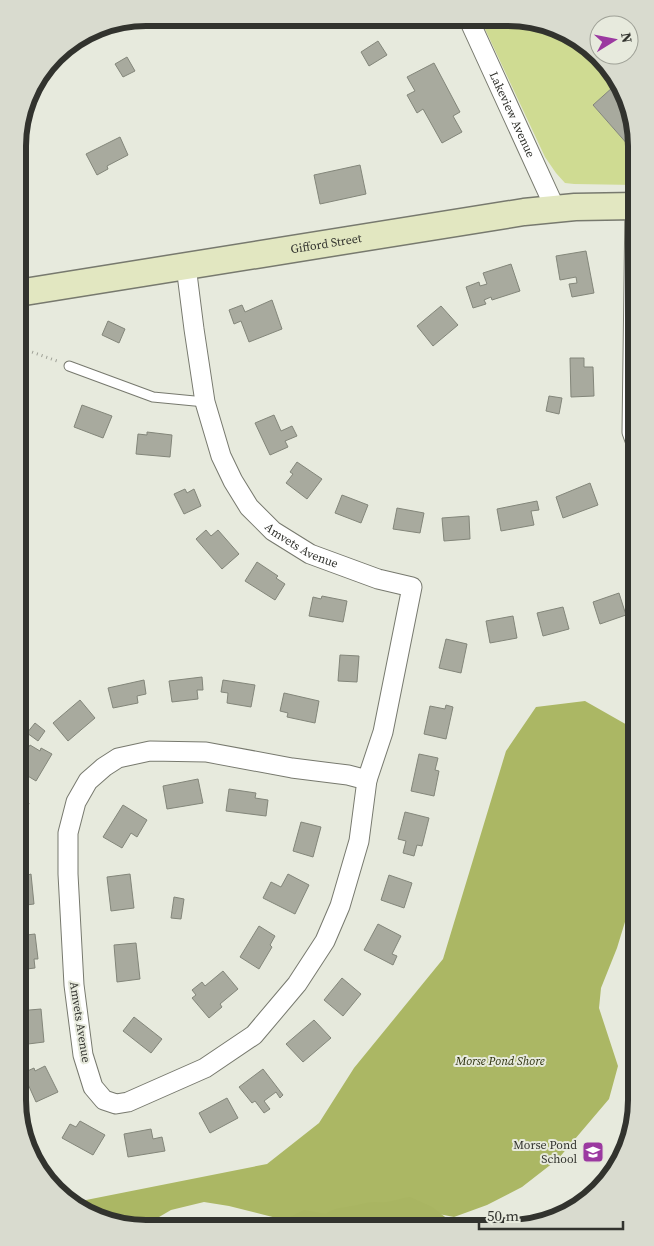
<svg xmlns="http://www.w3.org/2000/svg" width="654" height="1246" font-family="'Source Serif 4',serif">
  <style>
    .green { fill: #cfdb92 }
    .forest { fill: #abb764 }
    .water { fill: #a9b562 }
    .building { fill: #a8aa9e; stroke: #83867a }
    .lines { fill: none; stroke-linecap: round; stroke-linejoin: round }
    .service-casing { stroke: #77796e; stroke-width: 11 }
    .minor-casing { stroke: #77796e; stroke-width: 21 }
    .secondary-casing { stroke: #77796e; stroke-width: 29 }
    .path { stroke: #9ea096; stroke-width: 3; stroke-dasharray: 1 4; stroke-linecap: butt }
    .service { stroke: #fff; stroke-width: 9 }
    .minor { stroke: #fff; stroke-width: 19 }
    .secondary { stroke: #e2e7c1; stroke-width: 26 }
    .labels { text-anchor: middle; dominant-baseline: central; stroke-width: 4; stroke-linejoin: round; paint-order: stroke }
    .street-label { font-size: 12px; fill: #32332e; stroke: #e7eadd }
    .park-label { font-size: 12px; font-style: italic; fill: #2c300c; stroke: #e7eadd }
    .poi-label { font-size: 12px; fill: #32332e; stroke: #e7eadd; text-anchor: end }
    .rim { fill: none; stroke: #32332e; stroke-width: 6 }
  </style>
  <rect width="100%" height="100%" fill="#e7eadd"/>
  <path class="green" d="M 487,20 L 532,20 L 593,50 L 619,89 L 617,90 L 613,87 L 593,105 L 629,146 L 636,141 L 636,185 L 574,184 L 565,183 L 556,173 L 545,157 L 485,29 L 485,24 Z"/>
  <path class="forest" d="M 585,701 L 636,730 L 636,886 L 617,948 L 601,988 L 599,1008 L 618,1066 L 609,1099 L 558,1159 L 522,1187 L 487,1205 L 454,1217 L 403,1207 L 304,1225 L 229,1206 L 204,1202 L 171,1210 L 142,1227 L 129,1227 L 68,1200 L 81,1201 L 267,1164 L 319,1123 L 354,1068 L 443,959 L 506,751 L 536,707 Z"/>
  <path class="water" d="M 410,1197 L 432,1207 L 453,1223 L 225,1226 L 228,1223 L 235,1221 L 242,1225 L 284,1220 L 304,1210 L 326,1214 C 334,1208 342,1208 352,1206 C 360,1205 367,1202 375,1202 C 379,1202 382,1203 387,1202 C 394,1201 402,1198 410,1197 Z"/>
  <g class="building">
    <path d="M 378,19 L 397,19 L 384,28 Z"/>
    <path d="M 378,41 L 387,55 L 369,66 L 361,52 Z"/>
    <path d="M 127,57 L 135,71 L 123,77 L 115,64 Z"/>
    <path d="M 434,63 L 460,112 L 453,116 L 462,132 L 442,143 L 423,109 L 417,113 L 407,95 L 415,91 L 407,77 Z"/>
    <path d="M 613,87 L 617,90 L 619,89 L 630,105 L 636,141 L 629,146 L 593,105 Z"/>
    <path d="M 120,137 L 128,155 L 107,166 L 108,169 L 97,175 L 86,154 Z"/>
    <path d="M 360,165 L 366,194 L 320,204 L 314,175 Z"/>
    <path d="M 586,251 L 594,293 L 572,297 L 569,284 L 577,283 L 576,277 L 560,280 L 556,256 Z"/>
    <path d="M 511,264 L 520,291 L 492,300 L 491,297 L 484,300 L 486,304 L 473,308 L 466,287 L 479,282 L 480,286 L 487,284 L 483,273 Z"/>
    <path d="M 272,300 L 282,329 L 249,342 L 241,321 L 234,324 L 229,310 L 242,305 L 245,312 Z"/>
    <path d="M 441,306 L 458,325 L 433,346 L 417,326 Z"/>
    <path d="M 108,321 L 125,329 L 119,343 L 102,335 Z"/>
    <path d="M 570,358 L 584,358 L 584,367 L 593,367 L 594,396 L 571,397 Z"/>
    <path d="M 549,396 L 562,398 L 559,414 L 546,411 Z"/>
    <path d="M 82,405 L 112,416 L 103,438 L 74,427 Z"/>
    <path d="M 274,415 L 281,431 L 292,426 L 297,436 L 285,441 L 288,447 L 270,455 L 255,423 Z"/>
    <path d="M 147,432 L 172,435 L 170,457 L 136,454 L 138,434 L 147,435 Z"/>
    <path d="M 297,462 L 322,479 L 307,499 L 286,483 L 293,474 L 290,472 Z"/>
    <path d="M 590,483 L 598,505 L 563,518 L 556,497 Z"/>
    <path d="M 185,489 L 187,493 L 194,489 L 201,506 L 184,514 L 174,494 Z"/>
    <path d="M 342,495 L 368,505 L 361,523 L 335,513 Z"/>
    <path d="M 537,501 L 539,510 L 531,511 L 534,525 L 501,531 L 497,509 Z"/>
    <path d="M 397,508 L 424,513 L 420,533 L 393,529 Z"/>
    <path d="M 469,516 L 470,539 L 444,541 L 442,518 Z"/>
    <path d="M 206,530 L 211,536 L 218,530 L 239,554 L 222,569 L 196,539 Z"/>
    <path d="M 257,562 L 278,576 L 276,578 L 285,584 L 275,600 L 245,581 Z"/>
    <path d="M 619,593 L 626,615 L 600,624 L 593,602 Z"/>
    <path d="M 322,596 L 347,601 L 343,622 L 309,616 L 313,597 L 321,599 Z"/>
    <path d="M 563,607 L 569,629 L 543,636 L 537,613 Z"/>
    <path d="M 513,616 L 517,638 L 490,643 L 486,621 Z"/>
    <path d="M 446,639 L 467,644 L 461,673 L 439,668 Z"/>
    <path d="M 340,655 L 359,656 L 357,682 L 338,681 Z"/>
    <path d="M 202,677 L 203,690 L 197,690 L 198,699 L 172,702 L 169,681 Z"/>
    <path d="M 144,680 L 146,694 L 137,696 L 138,703 L 113,708 L 108,688 Z"/>
    <path d="M 223,680 L 255,685 L 251,707 L 227,703 L 228,693 L 221,692 Z"/>
    <path d="M 284,693 L 319,701 L 315,723 L 287,717 L 288,713 L 280,711 Z"/>
    <path d="M 80,700 L 95,718 L 68,741 L 53,723 Z"/>
    <path d="M 446,705 L 453,707 L 446,739 L 424,734 L 430,706 L 445,709 Z"/>
    <path d="M 35,723 L 45,731 L 38,741 L 27,733 Z"/>
    <path d="M 30,745 L 40,751 L 41,748 L 52,754 L 36,781 L 18,770 L 18,765 Z"/>
    <path d="M 419,754 L 438,758 L 435,770 L 439,771 L 434,796 L 411,791 Z"/>
    <path d="M 198,779 L 203,803 L 167,809 L 163,786 Z"/>
    <path d="M 229,789 L 256,793 L 255,798 L 268,800 L 266,816 L 226,811 Z"/>
    <path d="M 18,800 L 29,803 L 19,837 L 18,837 Z"/>
    <path d="M 123,805 L 147,820 L 137,837 L 131,833 L 122,848 L 103,837 Z"/>
    <path d="M 405,812 L 429,818 L 422,846 L 417,845 L 414,856 L 403,853 L 406,841 L 398,839 Z"/>
    <path d="M 301,822 L 321,827 L 313,857 L 293,851 Z"/>
    <path d="M 27,868 L 28,875 L 31,874 L 34,904 L 18,906 L 18,869 Z"/>
    <path d="M 130,874 L 134,908 L 111,911 L 107,877 Z"/>
    <path d="M 288,874 L 309,885 L 295,914 L 263,898 L 271,882 L 281,887 Z"/>
    <path d="M 389,875 L 412,883 L 404,908 L 381,900 Z"/>
    <path d="M 174,897 L 184,899 L 181,919 L 171,918 Z"/>
    <path d="M 378,924 L 401,936 L 392,954 L 397,956 L 393,965 L 364,950 Z"/>
    <path d="M 259,926 L 275,936 L 270,945 L 272,947 L 259,969 L 240,957 Z"/>
    <path d="M 35,934 L 38,959 L 34,959 L 35,968 L 18,970 L 18,936 Z"/>
    <path d="M 136,943 L 140,979 L 117,982 L 114,945 Z"/>
    <path d="M 223,971 L 238,989 L 220,1004 L 222,1007 L 209,1018 L 192,998 L 196,995 L 192,990 L 202,982 L 205,986 Z"/>
    <path d="M 342,978 L 361,994 L 343,1016 L 324,1000 Z"/>
    <path d="M 41,1009 L 44,1042 L 20,1045 L 18,1011 Z"/>
    <path d="M 134,1017 L 162,1039 L 151,1053 L 123,1031 Z"/>
    <path d="M 314,1020 L 331,1038 L 303,1062 L 286,1044 Z"/>
    <path d="M 45,1066 L 58,1092 L 36,1102 L 23,1073 L 34,1068 L 35,1071 Z"/>
    <path d="M 263,1069 L 283,1095 L 280,1098 L 276,1092 L 264,1101 L 270,1109 L 264,1113 L 255,1101 L 252,1103 L 239,1087 Z"/>
    <path d="M 227,1098 L 238,1118 L 210,1133 L 199,1113 Z"/>
    <path d="M 80,1121 L 105,1135 L 93,1155 L 62,1138 L 70,1124 L 76,1127 Z"/>
    <path d="M 151,1129 L 153,1139 L 162,1137 L 165,1151 L 128,1157 L 124,1134 Z"/>
  </g>
  <g class="lines">
    <g class="service-casing">
      <path id="service" d="M 69,366 L 153,397 L 205,402"/>
    </g>
    <g class="minor-casing">
      <g id="minor">
        <path id="s1" d="M 469,20 L 555,208"/>
        <path d="M 635,206 L 632,432 L 636,443"/>
        <path id="s2" d="M 186,266 L 194,329 L 205,402 L 221,456 L 233,481 L 249,507 L 273,531 L 310,554 L 378,579 L 412,587 L 383,732 L 367,780"/>
        <path d="M 150,751 L 206,752 L 292,768 L 348,775 L 367,780 L 359,841 L 340,906 L 325,941 L 297,984 L 254,1035 L 205,1068 L 128,1102 L 116,1104 L 104,1100 L 93,1087 L 83,1055 L 74,985 L 68,874 L 68,833 L 76,802 L 88,781 L 104,767 L 118,758 Z"/>
      </g>
    </g>
    <g class="secondary-casing">
      <g id="secondary">
        <path id="s3" d="M 18,293 L 524,212 L 575,207 L 636,206"/>
      </g>
    </g>
    <path class="path" d="M 18,347 L 57,361"/>
    <use href="#service" class="service"/>
    <use href="#minor" class="minor"/>
    <use href="#secondary" class="secondary"/>
  </g>
  <defs>
    <g id="school-square" transform="scale(1.125)"><rect x="-9" y="-9" width="18" height="18" rx="4" fill="#9b39a0" stroke="#e7eadd"/><path d="M0-5L7-2L0 1L-7-2ZM-4 1L0 2.5L4 1V4Q0 6-4 4Z" fill="#fff"/></g>
  </defs>
  <g fill-rule="evenodd">
    <use href="#school-square" x="593" y="1152"/>
  </g>
  <g class="labels">
    <g class="street-label">
      <text stroke="none"><textPath href="#s1" startOffset="104">Lakeview Avenue</textPath></text>
      <text stroke="none"><textPath href="#s3" startOffset="312">Gifford Street</textPath></text>
      <text stroke="none"><textPath href="#s2" startOffset="318">Amvets Avenue</textPath></text>
      <text transform="translate(80 1022) rotate(81)">Amvets Avenue</text>
    </g>
    <g class="park-label">
      <text x="500" y="1061">Morse Pond Shore</text>
    </g>
    <g class="poi-label">
      <text x="577" y="1145">Morse Pond<tspan x="577" dy="14">School</tspan></text>
    </g>
  </g>
  <path d="M0 0H654V1246H0ZM146 26H508A120 120 0 0 1 628 146V1100A120 120 0 0 1 508 1220H146A120 120 0 0 1 26 1100V146A120 120 0 0 1 146 26Z" fill="#d9dbcf" fill-rule="evenodd"/>
  <path class="rim" d="M146 26H508A120 120 0 0 1 628 146V1100A120 120 0 0 1 508 1220H146A120 120 0 0 1 26 1100V146A120 120 0 0 1 146 26Z"/>
  <g transform="translate(614 40) rotate(80)"><circle r="24" fill="#e7eadd" stroke="#9fa197"/>
  <path d="M0-4L9 19L0 12L-9 19Z" fill="#9b39a0"/>
  <text y="-8" font-size="14" font-weight="bold" text-anchor="middle" fill="#32332e">N</text>
  </g>
  <path d="M479 1221v8h144v-8" fill="none" stroke="#32332e" stroke-width="2.5"/>
  <text x="487" y="1221" font-size="15" fill="#32332e" stroke="#e7eadd" stroke-width="4" paint-order="stroke">50 m</text>
</svg>
